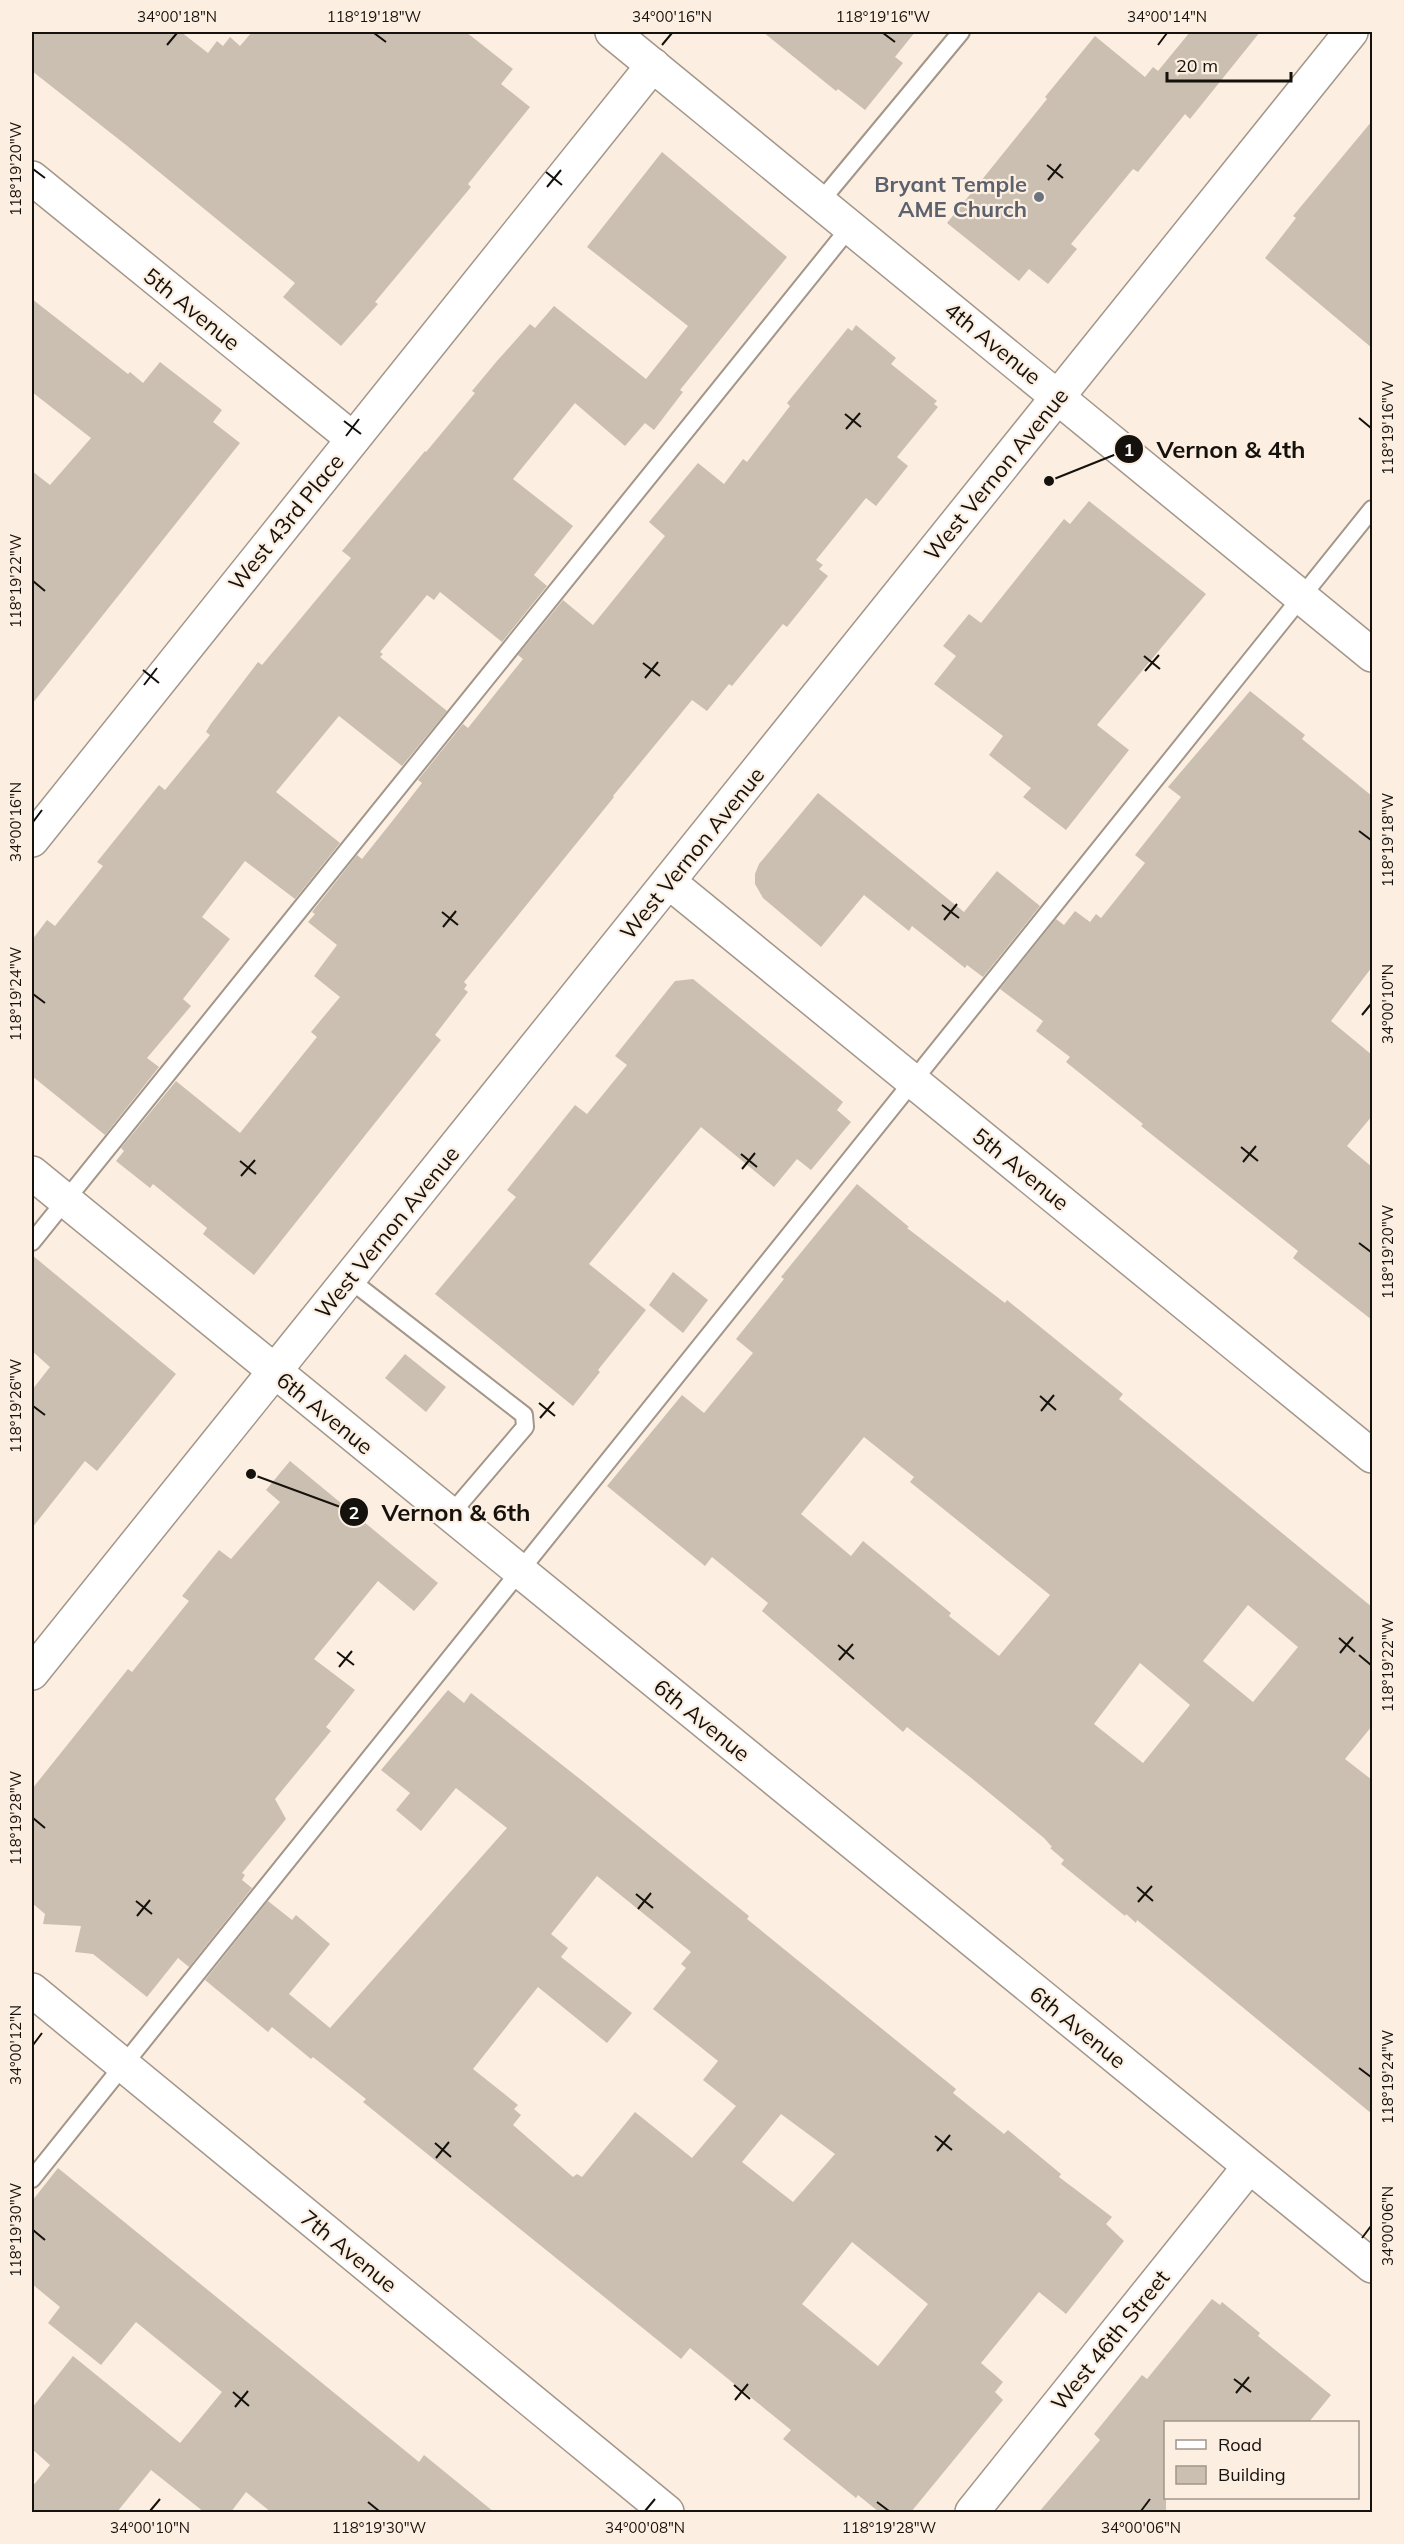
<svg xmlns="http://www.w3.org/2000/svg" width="1404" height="2544" font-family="Mulish,sans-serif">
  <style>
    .building { fill: #cabfb0; fill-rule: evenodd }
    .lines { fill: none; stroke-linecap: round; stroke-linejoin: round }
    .service-casing { stroke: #a3978a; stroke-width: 20 }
    .minor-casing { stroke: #a3978a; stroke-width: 36 }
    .secondary-casing { stroke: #a3978a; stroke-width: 36 }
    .service { stroke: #fff; stroke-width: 16 }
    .minor { stroke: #fff; stroke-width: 33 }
    .secondary { stroke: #fff; stroke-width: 33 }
    .ticks { fill: none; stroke: #15110c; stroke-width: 2 }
    .worship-dot { fill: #6b7280; stroke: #fcefe1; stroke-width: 2 }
    .labels { text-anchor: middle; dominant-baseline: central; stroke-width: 4.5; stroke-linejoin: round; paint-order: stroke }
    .worship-label { font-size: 22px; font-weight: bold; fill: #5b616d; stroke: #fcefe1; text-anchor: end }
    .street-label { font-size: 22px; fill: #15110c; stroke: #fcefe1 }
    .leader { fill: none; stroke: #15110c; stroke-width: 2 }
    .callout-dot { fill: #15110c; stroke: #fcefe1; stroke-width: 2 }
    .mark-label { font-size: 18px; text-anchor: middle; font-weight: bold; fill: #fff }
    .callout-label { font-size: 24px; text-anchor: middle; font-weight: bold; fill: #15110c; stroke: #fcefe1; stroke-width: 4.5; stroke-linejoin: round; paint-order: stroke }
    .neatline { fill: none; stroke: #15110c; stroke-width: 2 }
    .ticks-label { font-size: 15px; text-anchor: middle; fill: #15110c }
  </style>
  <rect width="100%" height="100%" fill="#fcefe1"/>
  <g class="building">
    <path d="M 32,32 L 181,32 L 208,53 L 217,41 L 223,46 L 230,37 L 240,46 L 252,32 L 466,32 L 513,69 L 501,84 L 530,107 L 468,184 L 471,187 L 375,302 L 378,304 L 341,346 L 283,297 L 295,283 L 126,145 L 32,71 Z"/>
    <path d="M 763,32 L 915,32 L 895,57 L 903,63 L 865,110 L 838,89 L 836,91 Z"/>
    <path d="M 1190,32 L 1260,32 L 1190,119 L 1185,114 L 1138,172 L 1133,169 L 1071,244 L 1077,249 L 1048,284 L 1029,269 L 1019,281 L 947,223 L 1047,99 L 1045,97 L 1095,36 L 1145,77 L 1153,67 L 1158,71 Z"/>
    <path d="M 1372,121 L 1372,348 L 1265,258 L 1296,218 L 1293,216 Z"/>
    <path d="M 662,152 L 787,257 L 680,390 L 683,392 L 654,430 L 645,423 L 625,446 L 575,403 L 513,479 L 573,526 L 534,575 L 547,586 L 502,642 L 440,592 L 434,600 L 427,595 L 380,652 L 383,654 L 380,657 L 447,711 L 402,766 L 339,716 L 276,792 L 340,843 L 295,899 L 245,861 L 202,917 L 230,939 L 183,999 L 191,1006 L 147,1058 L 159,1067 L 105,1135 L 32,1076 L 32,940 L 47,920 L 55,926 L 103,866 L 97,862 L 159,785 L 165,790 L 210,735 L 206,732 L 210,725 L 258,662 L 262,665 L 351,558 L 342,551 L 425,451 L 426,452 L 475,393 L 472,391 L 497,361 L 530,324 L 535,328 L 554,306 L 646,379 L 688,326 L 587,247 Z"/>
    <path d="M 32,299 L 128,374 L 130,372 L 143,383 L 160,362 L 222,410 L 213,422 L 240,443 L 32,704 L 32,471 L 50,485 L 91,438 L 32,392 Z"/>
    <path d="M 856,325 L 896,358 L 891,364 L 937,401 L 934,404 L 938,407 L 897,457 L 908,466 L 876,506 L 866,498 L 816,560 L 823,565 L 819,569 L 828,576 L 787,627 L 783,624 L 732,686 L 729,684 L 707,711 L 692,700 L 613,796 L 614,797 L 464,982 L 467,985 L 464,989 L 468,992 L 435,1035 L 441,1040 L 254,1275 L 203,1234 L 207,1228 L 153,1184 L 150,1188 L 116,1161 L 124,1151 L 121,1148 L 176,1081 L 240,1133 L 317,1037 L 311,1032 L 340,997 L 314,976 L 337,945 L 308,922 L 315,914 L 312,912 L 357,855 L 362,859 L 390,824 L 422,783 L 418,780 L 463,724 L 468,728 L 523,659 L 518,655 L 563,600 L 593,625 L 665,536 L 649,522 L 698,463 L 724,484 L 743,459 L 747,462 L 790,406 L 787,403 L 848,328 L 852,331 Z"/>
    <path d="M 1089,501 L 1206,594 L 1097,725 L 1129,750 L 1066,830 L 1023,797 L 1031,788 L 989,755 L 1003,736 L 934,684 L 956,656 L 943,646 L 969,614 L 981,623 L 1064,519 L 1070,524 Z"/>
    <path d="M 1250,691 L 1305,735 L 1302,739 L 1372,796 L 1372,967 L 1331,1021 L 1372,1055 L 1372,1116 L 1347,1146 L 1372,1167 L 1372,1320 L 1293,1258 L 1298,1251 L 1141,1126 L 1143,1124 L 1066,1062 L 1070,1057 L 1036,1031 L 1043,1021 L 1000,989 L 1056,919 L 1064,925 L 1075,911 L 1090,922 L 1096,914 L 1101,918 L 1145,863 L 1135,855 L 1181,797 L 1168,787 Z"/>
    <path d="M 818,793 L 964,912 L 997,871 L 1040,906 L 983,977 L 967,965 L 965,968 L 912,926 L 909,931 L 864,895 L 821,947 L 763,898 L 755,884 L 755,874 L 759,864 Z"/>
    <path d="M 693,979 L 843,1102 L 837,1110 L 851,1122 L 811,1170 L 797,1159 L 774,1187 L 701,1127 L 589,1264 L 646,1310 L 598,1370 L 600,1372 L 573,1406 L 435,1294 L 516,1197 L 507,1190 L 575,1105 L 587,1114 L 627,1065 L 615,1056 L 675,981 Z"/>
    <path d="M 857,1184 L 909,1227 L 907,1228 L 1005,1303 L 1007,1300 L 1123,1394 L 1119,1399 L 1372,1607 L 1372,1726 L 1345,1759 L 1372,1780 L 1372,2114 L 1137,1920 L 1136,1923 L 1126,1914 L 1125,1916 L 1061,1864 L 1064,1860 L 1050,1848 L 1052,1847 L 1044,1838 L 970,1777 L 907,1727 L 903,1732 L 888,1719 L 762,1611 L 768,1603 L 712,1557 L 705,1566 L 607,1486 L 682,1395 L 704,1413 L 753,1353 L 736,1339 L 784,1279 L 781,1277 ZM 864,1437 L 914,1477 L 910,1482 L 1050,1595 L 999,1656 L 949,1616 L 951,1613 L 863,1541 L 851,1556 L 801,1514 ZM 1248,1605 L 1298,1647 L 1253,1702 L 1203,1661 ZM 1140,1663 L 1190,1705 L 1143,1763 L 1094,1724 Z"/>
    <path d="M 32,1255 L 176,1374 L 97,1471 L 85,1461 L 32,1528 L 32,1390 L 50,1367 L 32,1351 Z"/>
    <path d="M 673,1272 L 708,1300 L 683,1333 L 649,1305 Z"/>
    <path d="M 405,1354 L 446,1387 L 426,1412 L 385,1378 Z"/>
    <path d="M 290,1461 L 438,1583 L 414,1611 L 378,1581 L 314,1659 L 355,1690 L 326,1727 L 331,1731 L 275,1799 L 286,1819 L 242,1873 L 245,1875 L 242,1880 L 252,1888 L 189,1967 L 178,1958 L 147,1997 L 93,1954 L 75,1952 L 81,1926 L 43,1924 L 45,1914 L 32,1903 L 32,1789 L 128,1669 L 132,1672 L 189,1601 L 182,1596 L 219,1550 L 231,1559 L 280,1502 L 266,1490 Z"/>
    <path d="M 448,1690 L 464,1703 L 471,1693 L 585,1783 L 749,1916 L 747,1919 L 956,2089 L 953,2093 L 1004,2134 L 1008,2130 L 1061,2174 L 1059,2177 L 1112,2217 L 1106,2224 L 1124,2241 L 1066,2314 L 1039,2292 L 981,2363 L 1003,2382 L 995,2392 L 1003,2400 L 911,2512 L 879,2512 L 858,2495 L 856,2498 L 783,2439 L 791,2430 L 690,2348 L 681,2359 L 363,2102 L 366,2099 L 313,2057 L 311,2059 L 272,2027 L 268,2032 L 205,1980 L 268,1901 L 292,1920 L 296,1915 L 330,1944 L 289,1994 L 330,2028 L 507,1828 L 456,1788 L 421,1831 L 396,1810 L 410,1793 L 381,1770 ZM 597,1876 L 691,1952 L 681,1964 L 686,1968 L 653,2009 L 718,2061 L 703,2080 L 736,2106 L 692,2158 L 635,2112 L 582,2177 L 577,2174 L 573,2177 L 513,2125 L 521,2115 L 514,2109 L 518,2105 L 473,2069 L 538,1987 L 607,2043 L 632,2013 L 561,1957 L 568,1948 L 551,1934 ZM 781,2114 L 835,2154 L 793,2202 L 742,2162 ZM 852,2242 L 928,2304 L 878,2366 L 802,2304 Z"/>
    <path d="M 58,2168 L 419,2462 L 424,2455 L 494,2512 L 271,2512 L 246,2492 L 231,2512 L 204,2512 L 151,2470 L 117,2512 L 32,2512 L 32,2487 L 50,2465 L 32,2449 L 32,2408 L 73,2356 L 180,2443 L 222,2392 L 136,2322 L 101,2365 L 48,2323 L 60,2307 L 32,2284 L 32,2201 Z"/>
    <path d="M 1212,2299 L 1220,2305 L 1222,2302 L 1260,2333 L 1258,2336 L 1331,2395 L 1309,2422 L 1166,2422 L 1166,2512 L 1039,2512 L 1100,2440 L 1094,2434 L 1142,2375 L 1147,2379 Z"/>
  </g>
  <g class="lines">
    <g class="service-casing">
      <g id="service">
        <path d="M 820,202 L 961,32"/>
        <path d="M 32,1242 L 850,227"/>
        <path d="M 349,1279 L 524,1415 L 525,1427 L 450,1515"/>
        <path d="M 32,2179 L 1372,509"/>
      </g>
    </g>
    <g class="minor-casing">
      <g id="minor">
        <path d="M 612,32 L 1372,655"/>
        <path d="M 32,178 L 353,439"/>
        <path d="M 32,840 L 653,65"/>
        <path d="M 669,882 L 1372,1456"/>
        <path d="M 32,1173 L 1372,2266"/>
        <path d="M 32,1990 L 667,2512"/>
        <path d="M 972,2512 L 1249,2167"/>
      </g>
    </g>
    <g class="secondary-casing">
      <path id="secondary" d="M 32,1673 L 1351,32"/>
    </g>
    <use href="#service" class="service"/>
    <use href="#minor" class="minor"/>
    <use href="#secondary" class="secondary"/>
  </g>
  <path class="ticks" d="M 374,33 L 386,42M 883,33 L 895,42M 167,45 L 177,33M 662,45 L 672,33M 1158,45 L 1167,33M 1047,165 L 1063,178M 33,169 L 45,178M 546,172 L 562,185M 1048,180 L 1061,164M 547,187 L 561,170M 845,414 L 861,427M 1359,418 L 1371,428M 344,421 L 361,434M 846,429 L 860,413M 346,436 L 359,419M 33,581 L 45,591M 1144,656 L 1160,669M 643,663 L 660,676M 143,670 L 159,683M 1145,671 L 1159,655M 645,678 L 658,662M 144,685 L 157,668M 33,822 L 42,810M 1359,831 L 1371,840M 942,905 L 959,918M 442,912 L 458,925M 944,920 L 957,904M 443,927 L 456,911M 33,994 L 45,1003M 1362,1015 L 1371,1004M 1241,1147 L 1258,1161M 741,1154 L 757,1167M 240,1161 L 256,1174M 1243,1162 L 1256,1146M 742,1169 L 755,1153M 241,1176 L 255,1160M 1359,1243 L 1371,1252M 1040,1396 L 1056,1410M 539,1403 L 555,1416M 33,1406 L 45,1415M 1041,1411 L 1054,1395M 540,1418 L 554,1402M 1339,1638 L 1355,1652M 838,1645 L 854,1659M 337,1652 L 354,1665M 1340,1653 L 1353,1637M 1359,1655 L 1371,1665M 839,1660 L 853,1644M 339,1667 L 352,1651M 33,1818 L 45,1828M 1137,1887 L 1153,1901M 636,1894 L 653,1908M 136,1901 L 152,1914M 1138,1902 L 1152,1886M 638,1909 L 651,1893M 137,1916 L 150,1900M 33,2045 L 42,2033M 1359,2068 L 1371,2077M 935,2136 L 952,2150M 435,2143 L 451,2157M 937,2151 L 950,2135M 436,2158 L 449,2142M 33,2230 L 45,2240M 1362,2238 L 1371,2226M 1234,2379 L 1251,2392M 734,2385 L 750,2399M 233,2392 L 249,2406M 1236,2393 L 1249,2377M 735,2400 L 748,2384M 235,2407 L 248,2391M 368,2502 L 379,2511M 877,2502 L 889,2511M 150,2511 L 160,2499M 645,2511 L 655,2499M 1141,2511 L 1150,2499"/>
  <circle class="worship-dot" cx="1039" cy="197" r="6"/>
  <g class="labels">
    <g class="worship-label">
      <text x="1027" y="184">Bryant Temple<tspan x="1027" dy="25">AME Church</tspan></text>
    </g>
    <g class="street-label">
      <text transform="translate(192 309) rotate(39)">5th Avenue</text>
      <text transform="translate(993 343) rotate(39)">4th Avenue</text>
      <text transform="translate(996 474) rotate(-51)">West Vernon Avenue</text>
      <text transform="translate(286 522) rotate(-51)">West 43rd Place</text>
      <text transform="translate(692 853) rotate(-51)">West Vernon Avenue</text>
      <text transform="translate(1021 1169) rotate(39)">5th Avenue</text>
      <text transform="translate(387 1232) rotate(-51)">West Vernon Avenue</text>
      <text transform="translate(325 1413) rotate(39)">6th Avenue</text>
      <text transform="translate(702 1720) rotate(39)">6th Avenue</text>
      <text transform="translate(1078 2027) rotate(39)">6th Avenue</text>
      <text transform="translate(349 2251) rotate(39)">7th Avenue</text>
      <text transform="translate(1110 2340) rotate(-51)">West 46th Street</text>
    </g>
  </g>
  <path class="leader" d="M1049 481L1129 449M251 1474L354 1512"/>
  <g class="callout-dot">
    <circle cx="1049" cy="481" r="6"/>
    <circle cx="251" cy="1474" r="6"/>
    <circle cx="1129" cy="449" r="15"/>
    <circle cx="354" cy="1512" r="15"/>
  </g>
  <g class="mark-label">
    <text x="1129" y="456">1</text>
    <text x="354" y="1519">2</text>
  </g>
  <g class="callout-label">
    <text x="1231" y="458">Vernon &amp; 4th</text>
    <text x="456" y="1521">Vernon &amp; 6th</text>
  </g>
  <rect width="1404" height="2544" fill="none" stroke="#fcefe1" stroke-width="66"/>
  <rect x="1164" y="2421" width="195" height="78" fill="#fcefe1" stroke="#a0968c" stroke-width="1.5"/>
  <rect x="1176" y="2440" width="30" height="9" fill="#ffffff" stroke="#a0968c" stroke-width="1.5"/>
  <text x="1218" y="2451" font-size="18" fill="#15110c">Road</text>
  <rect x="1176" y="2466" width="30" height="18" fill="#cabfb0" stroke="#a0968c" stroke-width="1.5"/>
  <text x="1218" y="2481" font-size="18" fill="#15110c">Building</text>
  <path d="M1167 72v9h124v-9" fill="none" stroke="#15110c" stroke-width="3"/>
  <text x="1176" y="72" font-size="18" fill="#15110c" stroke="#fcefe1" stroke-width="4.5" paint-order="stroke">20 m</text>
  <rect x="33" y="33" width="1338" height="2478" class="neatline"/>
  <g class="ticks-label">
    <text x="177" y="22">34°00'18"N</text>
    <text x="374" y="22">118°19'18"W</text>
    <text x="672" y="22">34°00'16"N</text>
    <text x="883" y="22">118°19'16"W</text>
    <text x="1167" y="22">34°00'14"N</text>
    <text transform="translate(16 169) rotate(-90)" y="5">118°19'20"W</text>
    <text transform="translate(1388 428) rotate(-90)" y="5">118°19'16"W</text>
    <text transform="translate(16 581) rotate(-90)" y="5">118°19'22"W</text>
    <text transform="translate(16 822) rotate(-90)" y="5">34°00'16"N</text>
    <text transform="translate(1388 840) rotate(-90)" y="5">118°19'18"W</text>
    <text transform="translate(16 994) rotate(-90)" y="5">118°19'24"W</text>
    <text transform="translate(1388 1004) rotate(-90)" y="5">34°00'10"N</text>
    <text transform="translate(1388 1252) rotate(-90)" y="5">118°19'20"W</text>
    <text transform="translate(16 1406) rotate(-90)" y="5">118°19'26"W</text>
    <text transform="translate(1388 1665) rotate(-90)" y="5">118°19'22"W</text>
    <text transform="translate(16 1818) rotate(-90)" y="5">118°19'28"W</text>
    <text transform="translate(16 2045) rotate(-90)" y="5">34°00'12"N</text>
    <text transform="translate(1388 2077) rotate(-90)" y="5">118°19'24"W</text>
    <text transform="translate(1388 2226) rotate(-90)" y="5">34°00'06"N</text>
    <text transform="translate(16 2230) rotate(-90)" y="5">118°19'30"W</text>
    <text x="150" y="2533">34°00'10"N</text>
    <text x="379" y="2533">118°19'30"W</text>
    <text x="645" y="2533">34°00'08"N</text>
    <text x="889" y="2533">118°19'28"W</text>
    <text x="1141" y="2533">34°00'06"N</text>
  </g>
</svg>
